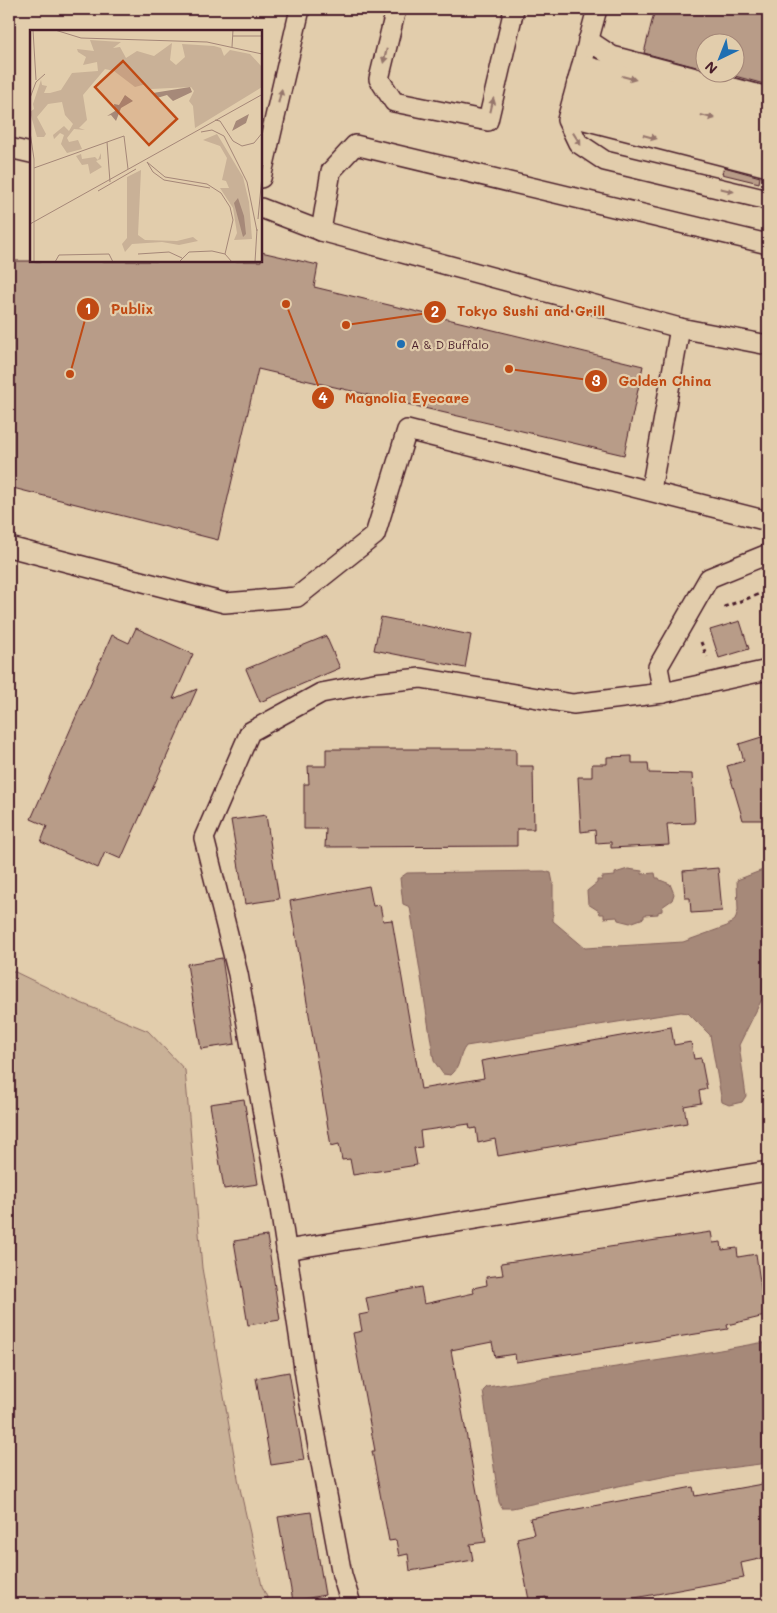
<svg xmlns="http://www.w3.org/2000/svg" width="777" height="1613" font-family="Mali,sans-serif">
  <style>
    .green { fill: #c9b197; stroke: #8a6861 }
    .water { fill: #a68979; stroke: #815f5a }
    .building { fill: #b89c88; stroke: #4a1f2b }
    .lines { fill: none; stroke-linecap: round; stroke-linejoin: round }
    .lane-casing { stroke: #4a1f2b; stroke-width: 22 }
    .path { stroke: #4a1f2b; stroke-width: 3; stroke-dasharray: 4 4; stroke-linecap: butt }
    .lane { stroke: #e2cdac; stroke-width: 19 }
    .oneway { fill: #96766c }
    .poi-dot { fill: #1f6fb2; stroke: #e2cdac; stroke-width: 2 }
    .labels { text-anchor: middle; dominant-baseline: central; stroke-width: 4.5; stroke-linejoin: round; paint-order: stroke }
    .poi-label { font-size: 12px; fill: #4a1f2b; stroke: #e2cdac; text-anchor: start }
    .inset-road { fill: none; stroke: #a58778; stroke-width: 1 }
    .view { fill: #c04a14; fill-opacity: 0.15; stroke: #c04a14; stroke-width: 2.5 }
    .inset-edge { fill: none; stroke: #4a1f2b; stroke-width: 2.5 }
    .leader { fill: none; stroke: #c04a14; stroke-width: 2 }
    .callout-dot { fill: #c04a14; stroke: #e2cdac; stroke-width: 2 }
    .mark-label { font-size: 15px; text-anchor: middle; font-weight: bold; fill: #fff }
    .callout-label { font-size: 14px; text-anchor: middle; font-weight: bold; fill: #c04a14; stroke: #e2cdac; stroke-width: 4.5; stroke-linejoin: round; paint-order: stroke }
  </style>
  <rect width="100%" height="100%" fill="#e2cdac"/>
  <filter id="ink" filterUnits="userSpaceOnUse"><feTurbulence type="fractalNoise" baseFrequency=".02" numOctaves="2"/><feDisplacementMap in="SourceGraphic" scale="10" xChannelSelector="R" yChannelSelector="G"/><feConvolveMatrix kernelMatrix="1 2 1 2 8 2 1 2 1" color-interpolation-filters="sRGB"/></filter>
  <g filter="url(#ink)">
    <path class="green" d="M 9,969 L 69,998 L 148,1031 L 185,1070 L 202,1268 L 239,1484 L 262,1586 L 270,1604 L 9,1604 Z"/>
    <g class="water">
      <path d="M 9,624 L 14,644 L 9,673 Z"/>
      <path d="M 768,868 L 768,993 L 761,1001 L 739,1045 L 746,1096 L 742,1102 L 729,1105 L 722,1102 L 710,1035 L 688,1013 L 681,1012 L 466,1046 C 458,1056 461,1067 451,1075 L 443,1074 L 434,1061 L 410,907 L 403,904 L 400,878 L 407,873 L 544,871 L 551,873 L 553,883 L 553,921 L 585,948 L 683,942 L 727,926 L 735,920 L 738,910 L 737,880 Z"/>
      <path d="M 628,869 L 642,871 L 642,874 L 655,873 L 656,878 L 659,878 L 660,880 L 670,884 L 674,894 L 672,900 L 662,907 L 662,911 L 658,912 L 658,914 L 644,915 L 644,918 L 630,923 L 618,920 L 617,917 L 604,918 L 604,914 L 600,914 L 599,911 L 588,904 L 587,891 L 597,883 L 597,880 L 602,880 L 602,877 L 615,876 L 615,873 Z"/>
      <path d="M 759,1343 L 768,1343 L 768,1463 L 672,1475 L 512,1508 L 502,1508 L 499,1502 L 483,1391 L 487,1387 L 687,1356 Z"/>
    </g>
    <g class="building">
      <path d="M 655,9 L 768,9 L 768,85 L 720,72 L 734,72 L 734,42 L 704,42 L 704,69 L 644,53 Z"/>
      <path d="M 724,167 L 760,177 L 759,183 L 722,174 Z"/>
      <path d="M 261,252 L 318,265 L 314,287 L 643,366 L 624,455 L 258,369 L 218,540 L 9,487 L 9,261 L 261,261 Z"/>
      <path d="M 381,617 L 471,635 L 465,668 L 374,650 Z"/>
      <path d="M 740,621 L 749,649 L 719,658 L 710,630 Z"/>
      <path d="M 136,628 L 193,654 L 173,699 L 197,689 L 121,859 L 105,852 L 98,868 L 41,842 L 47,826 L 31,819 L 112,635 L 129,643 Z"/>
      <path d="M 326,636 L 340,668 L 260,702 L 246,669 Z"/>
      <path d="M 768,735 L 768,820 L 743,820 L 727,766 L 744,761 L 739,744 Z"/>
      <path d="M 326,749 L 516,749 L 516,766 L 533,766 L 534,829 L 517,829 L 517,846 L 325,847 L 326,829 L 304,829 L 304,784 L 309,784 L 308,766 L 326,766 Z"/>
      <path d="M 632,756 L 632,763 L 648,763 L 649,773 L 692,774 L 695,823 L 667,824 L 669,845 L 611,848 L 611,842 L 596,843 L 595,830 L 581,832 L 578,777 L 592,777 L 592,764 L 607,764 L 607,757 Z"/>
      <path d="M 266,815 L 279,899 L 245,904 L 231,820 Z"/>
      <path d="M 718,868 L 722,911 L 691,913 L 690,898 L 685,898 L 683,871 Z"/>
      <path d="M 369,886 L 373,906 L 380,905 L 383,921 L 392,920 L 421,1089 L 484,1078 L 481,1061 L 671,1027 L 674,1045 L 691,1042 L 694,1059 L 701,1058 L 707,1089 L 699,1091 L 701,1103 L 684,1106 L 687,1123 L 498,1156 L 495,1139 L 478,1143 L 476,1128 L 470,1129 L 469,1124 L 420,1131 L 422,1147 L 414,1148 L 417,1165 L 353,1175 L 350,1159 L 342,1160 L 339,1144 L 331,1146 L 290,901 Z"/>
      <path d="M 222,958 L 235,1044 L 201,1049 L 187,964 Z"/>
      <path d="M 244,1099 L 258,1184 L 224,1189 L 210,1104 Z"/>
      <path d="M 711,1232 L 713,1243 L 721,1242 L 722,1250 L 737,1248 L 738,1257 L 756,1254 L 765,1316 L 727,1325 L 728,1329 L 516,1362 L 515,1354 L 495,1357 L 492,1342 L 451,1350 L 486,1542 L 470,1544 L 473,1560 L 410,1571 L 408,1554 L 399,1556 L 396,1540 L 389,1541 L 372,1451 L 375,1451 L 353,1333 L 362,1331 L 359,1315 L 369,1313 L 366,1298 L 421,1287 L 424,1304 L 474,1293 L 473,1288 L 487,1285 L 486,1277 L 503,1275 L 501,1263 Z"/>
      <path d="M 267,1236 L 280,1320 L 248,1325 L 234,1241 Z"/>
      <path d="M 289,1372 L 304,1460 L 271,1465 L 256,1378 Z"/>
      <path d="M 768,1483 L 768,1557 L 741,1563 L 744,1578 L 602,1604 L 548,1604 L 546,1597 L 529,1600 L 517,1538 L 534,1534 L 530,1518 L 693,1487 L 695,1496 Z"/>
      <path d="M 311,1512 L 325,1595 L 293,1601 L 278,1517 Z"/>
    </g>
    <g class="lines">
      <g class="lane-casing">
        <g id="lane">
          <path d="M 396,9 L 379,79 L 394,102 L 488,121 L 514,9"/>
          <path d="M 597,9 L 567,120 L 578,143 L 605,161 L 768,200"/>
          <path d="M 588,40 L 612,56 L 768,97"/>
          <path d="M 582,65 L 768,116"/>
          <path d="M 577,82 L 768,132"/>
          <path d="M 573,99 L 768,150"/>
          <path d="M 569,116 L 768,167"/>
          <path d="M 9,148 L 31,153"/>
          <path d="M 261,178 L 300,9"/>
          <path d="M 261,208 L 321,231 L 680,328"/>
          <path d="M 321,231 L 331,171 L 355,145 L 768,244"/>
          <path d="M 651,490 L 680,328 L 768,345"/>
          <path d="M 9,547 L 225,603 L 297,597 L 375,535 L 407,430 L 768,521"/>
          <path d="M 663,693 L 658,667 L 709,578 L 768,554"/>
          <path d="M 286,1250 L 768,1171"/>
          <path d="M 351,1604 L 342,1575 L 307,1388 L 280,1208 L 238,974 L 204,838 L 250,732 L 321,693 L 374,683 L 421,678 L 573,704 L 663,693 L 768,670"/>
        </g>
      </g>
      <g class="path">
        <path d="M 724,607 L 768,591"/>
        <path d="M 701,642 L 707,657"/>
      </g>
      <use href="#lane" class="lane"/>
    </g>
    <defs><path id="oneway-solid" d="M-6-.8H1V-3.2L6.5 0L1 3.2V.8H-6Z" transform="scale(1.25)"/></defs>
    <g class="oneway">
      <use href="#oneway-solid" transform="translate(385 56) rotate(104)"/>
      <use href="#oneway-solid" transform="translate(629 78) rotate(15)"/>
      <use href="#oneway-solid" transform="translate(280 96) rotate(-77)"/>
      <use href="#oneway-solid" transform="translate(492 105) rotate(-77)"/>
      <use href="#oneway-solid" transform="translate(708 117) rotate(15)"/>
      <use href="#oneway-solid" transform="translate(650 137) rotate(15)"/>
      <use href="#oneway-solid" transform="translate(577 139) rotate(58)"/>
      <use href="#oneway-solid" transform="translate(727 190) rotate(14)"/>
    </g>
  </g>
  <circle class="poi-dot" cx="401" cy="344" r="5"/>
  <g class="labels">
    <g class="poi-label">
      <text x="411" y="344">A &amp; D Buffalo</text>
    </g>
  </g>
  <g transform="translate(30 30)">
    <rect width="232" height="232" fill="#e2cdac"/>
    <path d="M 60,10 L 91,12 L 83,18 L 90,17 L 96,28 L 107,21 L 124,26 L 142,13 L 140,30 L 146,35 L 155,27 L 152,14 L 184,16 L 191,18 L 194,26 L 200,20 L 220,24 L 232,37 L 232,57 L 165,98 L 163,76 L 159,71 L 164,61 L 161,57 L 121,59 L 116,54 L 105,57 L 84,41 L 75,39 L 53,65 L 57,90 L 49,98 L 55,100 L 44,99 L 37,108 L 39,112 L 48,110 L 52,119 L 37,123 L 31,114 L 34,105 L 30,103 L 24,109 L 23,105 L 34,96 L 39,101 L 43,94 L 35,85 L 32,72 L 18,74 L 7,87 L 16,104 L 14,107 L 7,107 L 0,82 L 4,79 L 3,74 L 11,50 L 12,55 L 17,56 L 14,63 L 20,63 L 31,60 L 42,43 L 68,41 L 67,32 L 53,35 L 56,27 L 48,22 L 47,19 L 64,21 ZM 187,104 L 213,147 L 219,172 L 222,209 L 204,210 L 207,203 L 203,178 L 190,158 L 199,158 L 196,151 L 192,150 L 197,128 L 190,116 L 173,110 ZM 71,123 L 71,129 L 66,131 L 72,137 L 60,144 L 58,134 L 52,135 L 46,126 L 51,124 L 52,129 L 65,127 L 68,130 ZM 111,140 L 108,205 L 115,210 L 147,211 L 163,207 L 168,211 L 149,215 L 132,212 L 102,214 L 95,222 L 92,214 L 97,208 L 97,147 Z" fill="#c9b197"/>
    <path d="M 160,57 L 162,62 L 143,71 L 137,65 L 127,68 L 123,63 ZM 95,65 L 103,71 L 91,78 L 86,91 L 81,85 L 77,86 L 85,81 L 84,74 L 89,75 ZM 219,84 L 216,93 L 202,101 L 206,91 ZM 208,168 L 214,186 L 216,204 L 213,207 L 204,173 Z" fill="#a68979"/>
    <path class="inset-road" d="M 3,0 L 6,50M 25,0 L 51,8 L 177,12 L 232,24M 203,6 L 232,6M 202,17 L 203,0M 0,68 L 6,52 L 15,44M 185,90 L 190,91 L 203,111 L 212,116 L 224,113 L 233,102M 0,102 L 4,129 L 4,232M 171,102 L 182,100 L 194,106 L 217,152 L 227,201M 77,112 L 80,152M 117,132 L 135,147 L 177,154 L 191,163 L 200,177 L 203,190 L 195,224M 117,132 L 123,142 L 134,150 L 180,158M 4,138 L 94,106 L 98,139M 68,161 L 106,139M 228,189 L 233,135M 0,194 L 233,64M 108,224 L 139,222 L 152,228M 25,232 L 29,225 L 79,224 L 83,232M 149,232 L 159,222 L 182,221 L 195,224 L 202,232M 225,232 L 227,199"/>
    <path class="view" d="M 93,31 L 147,89 L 119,115 L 65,57 Z"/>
    <rect width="232" height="232" class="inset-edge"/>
  </g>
  <path class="leader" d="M70 374L88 309M346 325L435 312M509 369L596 381M286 304L323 398"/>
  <g class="callout-dot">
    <circle cx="70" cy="374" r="5"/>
    <circle cx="346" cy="325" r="5"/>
    <circle cx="509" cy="369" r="5"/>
    <circle cx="286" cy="304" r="5"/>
    <circle cx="88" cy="309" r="12"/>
    <circle cx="435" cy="312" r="12"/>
    <circle cx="596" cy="381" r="12"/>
    <circle cx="323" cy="398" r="12"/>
  </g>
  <g class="mark-label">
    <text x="88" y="314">1</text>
    <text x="435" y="317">2</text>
    <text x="596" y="386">3</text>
    <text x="323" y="403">4</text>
  </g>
  <g class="callout-label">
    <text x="132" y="314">Publix</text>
    <text x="531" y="316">Tokyo Sushi and Grill</text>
    <text x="665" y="386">Golden China</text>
    <text x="407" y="403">Magnolia Eyecare</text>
  </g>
  <rect width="777" height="1613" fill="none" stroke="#e2cdac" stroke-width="30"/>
  <rect x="15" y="15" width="747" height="1583" fill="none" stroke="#4a1f2b" stroke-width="2" filter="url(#ink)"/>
  <g transform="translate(720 58) rotate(223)"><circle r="24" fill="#e2cdac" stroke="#a58778"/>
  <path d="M0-4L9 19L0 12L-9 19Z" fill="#1f6fb2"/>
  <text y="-8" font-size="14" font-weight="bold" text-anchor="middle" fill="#4a1f2b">N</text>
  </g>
</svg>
